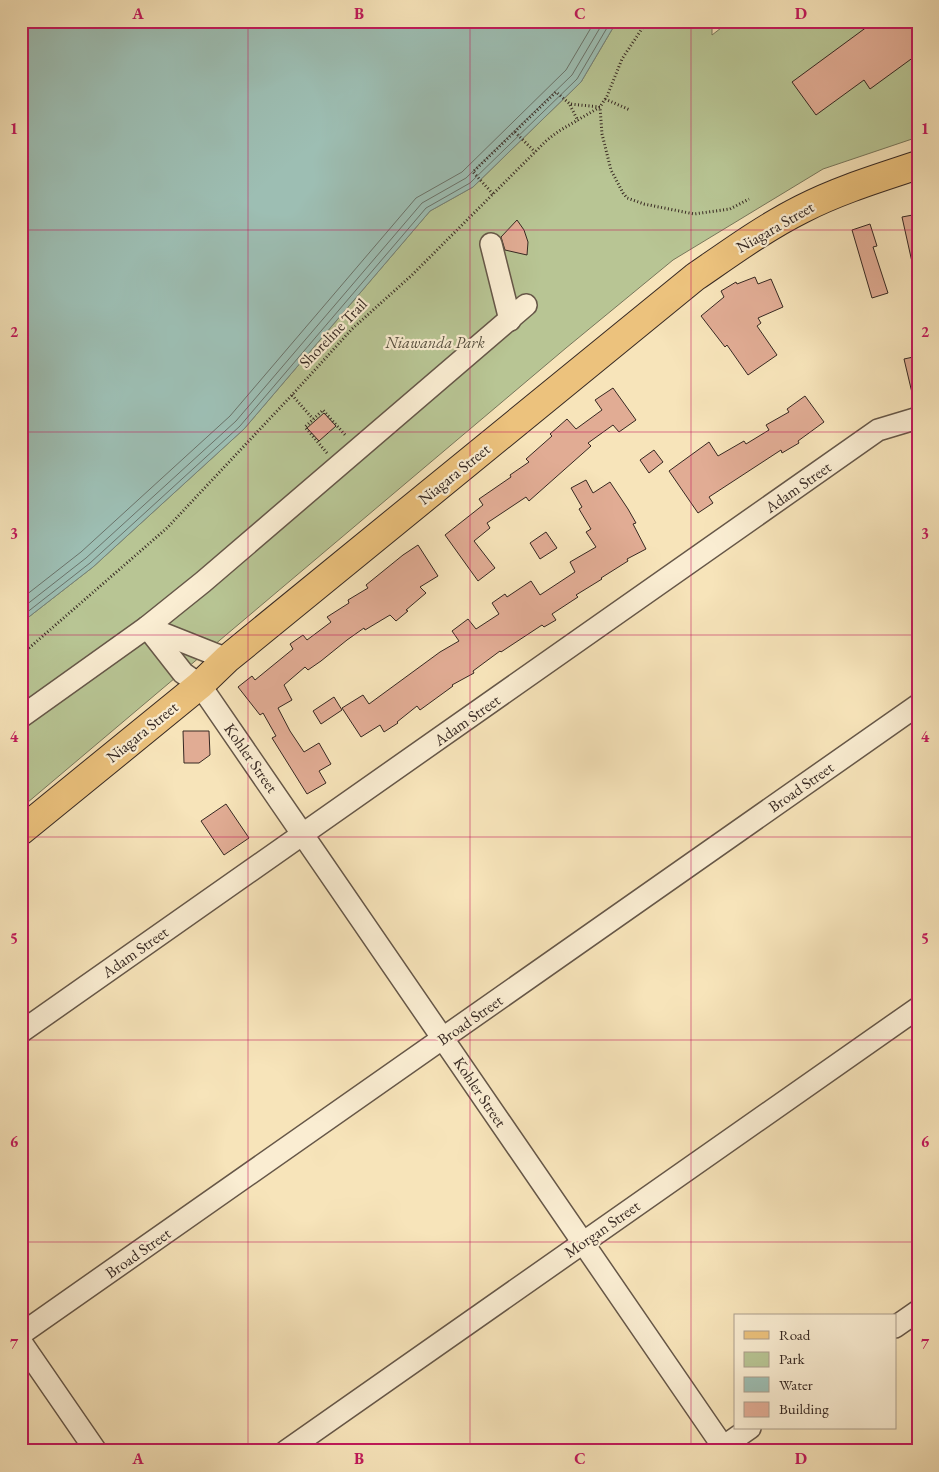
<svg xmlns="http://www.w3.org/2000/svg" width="939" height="1472" font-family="'EB Garamond',serif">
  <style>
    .green { fill: #b8c594; stroke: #77765b }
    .water { fill: #9dbeb3; stroke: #748279 }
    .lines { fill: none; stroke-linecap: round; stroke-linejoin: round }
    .shore { stroke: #6a736a; stroke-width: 1 }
    .building { fill: #e1ac94; stroke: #362822 }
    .minor-casing { stroke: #665748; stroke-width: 24 }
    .major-casing { stroke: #362822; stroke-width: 30 }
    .path { stroke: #362822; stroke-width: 3; stroke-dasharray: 1 2.5; stroke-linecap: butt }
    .minor { stroke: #faedd2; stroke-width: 21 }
    .major { stroke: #ecc27d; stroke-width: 28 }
    .grid { fill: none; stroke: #c2185b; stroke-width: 1; stroke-opacity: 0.55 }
    .labels { text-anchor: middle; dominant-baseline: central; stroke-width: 4.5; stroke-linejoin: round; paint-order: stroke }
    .street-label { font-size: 16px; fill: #362822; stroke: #faedd2 }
    .park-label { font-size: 16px; font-style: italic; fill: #564f3e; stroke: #faedd2 }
    .neatline { fill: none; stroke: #c2185b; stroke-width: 2 }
    .grid-label { font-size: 16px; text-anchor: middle; font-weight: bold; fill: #c2185b }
  </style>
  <rect width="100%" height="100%" fill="#f7e4ba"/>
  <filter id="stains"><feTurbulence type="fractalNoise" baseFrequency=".004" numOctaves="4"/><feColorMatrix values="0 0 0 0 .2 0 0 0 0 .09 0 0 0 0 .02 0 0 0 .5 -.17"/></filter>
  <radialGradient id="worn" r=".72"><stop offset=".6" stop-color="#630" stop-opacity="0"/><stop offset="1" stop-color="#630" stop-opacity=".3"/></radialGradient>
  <path class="green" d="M 617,21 L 712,21 L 712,35 L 730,21 L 918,21 L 918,137 L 823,169 L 673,260 L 566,348 L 21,808 L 21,623 L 93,567 L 244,429 L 430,211 L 473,187 L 581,82 Z"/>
  <path class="water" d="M 21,21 L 617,21 L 581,82 L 473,187 L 430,211 L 244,429 L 93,567 L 21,623 Z"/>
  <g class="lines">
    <g class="shore">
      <path d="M 21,599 L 81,552 L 230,416 L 416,198 L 462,172 L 566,70 L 595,21"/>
      <path d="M 21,609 L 86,558 L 236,421 L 422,203 L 466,178 L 572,75 L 604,21"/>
      <path d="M 21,617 L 90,563 L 240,426 L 426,208 L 470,183 L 577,79 L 611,21"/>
    </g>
  </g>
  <g class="building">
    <path d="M 875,21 L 918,21 L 918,54 L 870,89 L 864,80 L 816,115 L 792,82 Z"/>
    <path d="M 918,214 L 918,261 L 912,262 L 902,217 Z"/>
    <path d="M 517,220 L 524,230 L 528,242 L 527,255 L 505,250 L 501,237 Z"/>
    <path d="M 870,224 L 877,246 L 873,247 L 888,293 L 872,298 L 852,230 Z"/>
    <path d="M 755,277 L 758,284 L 771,279 L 783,307 L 758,318 L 761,323 L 757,326 L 777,355 L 748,375 L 727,345 L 725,347 L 701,316 L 724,297 L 721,291 L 736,282 L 737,284 Z"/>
    <path d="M 918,356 L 918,396 L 913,397 L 904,359 Z"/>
    <path d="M 613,388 L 636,420 L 619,432 L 613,425 L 588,443 L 591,446 L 529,501 L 526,497 L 487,523 L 490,528 L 474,541 L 495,568 L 478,581 L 445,535 L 483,505 L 479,499 L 511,477 L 510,475 L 529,462 L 526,459 L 552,436 L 550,434 L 567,419 L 576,429 L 602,410 L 595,400 Z"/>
    <path d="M 805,396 L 824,422 L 798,441 L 799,443 L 782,453 L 781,450 L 709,497 L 713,503 L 698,513 L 669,471 L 709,442 L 718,456 L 744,441 L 746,444 L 769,430 L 766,425 L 789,412 L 787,409 Z"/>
    <path d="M 324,413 L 336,426 L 319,441 L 307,428 Z"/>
    <path d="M 654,450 L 663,462 L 649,473 L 640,460 Z"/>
    <path d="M 586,480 L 593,493 L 610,482 L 628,509 L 636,523 L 633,524 L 646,549 L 627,559 L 628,561 L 601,578 L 602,579 L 576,595 L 578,597 L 552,614 L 556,620 L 544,627 L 542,625 L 501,652 L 500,651 L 473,671 L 474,673 L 452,685 L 453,686 L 420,710 L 417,706 L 397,722 L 398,723 L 384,732 L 380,725 L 361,737 L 342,708 L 363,695 L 369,704 L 440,652 L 459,641 L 452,631 L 468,619 L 476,629 L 499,614 L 492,603 L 505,594 L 507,597 L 531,581 L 540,595 L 575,572 L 570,562 L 596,547 L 586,532 L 591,529 L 579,509 L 582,507 L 571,488 Z"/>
    <path d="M 546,532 L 557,548 L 540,559 L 530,543 Z"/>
    <path d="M 418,545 L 438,576 L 420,587 L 426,593 L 406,610 L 408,611 L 396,621 L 390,615 L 365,630 L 364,628 L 347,640 L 321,661 L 308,670 L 305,667 L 284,685 L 292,700 L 278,708 L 290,731 L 304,752 L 319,743 L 331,764 L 319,771 L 326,783 L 307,794 L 272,738 L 276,736 L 263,713 L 260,715 L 238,687 L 252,676 L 255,680 L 293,649 L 290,644 L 303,635 L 307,640 L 331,622 L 327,617 L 349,603 L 348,600 L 368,588 L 366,585 L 403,555 Z"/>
    <path d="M 334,697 L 342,710 L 321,724 L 313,711 Z"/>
    <path d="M 183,731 L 209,731 L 210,755 L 199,763 L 184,763 Z"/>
    <path d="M 226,804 L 249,838 L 224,855 L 201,821 Z"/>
  </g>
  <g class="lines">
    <g class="minor-casing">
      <g id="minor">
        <path d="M 491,244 L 510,320"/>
        <path d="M 147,627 L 183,673 L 200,685 L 726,1451"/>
        <path d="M 149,628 L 227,659"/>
        <path d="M 21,717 L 147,627 L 203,582 L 526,305"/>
        <path d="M 21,1032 L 878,430 L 918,418"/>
        <path d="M 895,1327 L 918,1311"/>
        <path d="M 21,1334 L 918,705"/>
        <path d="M 21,1342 L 96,1451"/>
        <path d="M 286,1451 L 918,1008"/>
        <path d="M 717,1451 L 750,1428"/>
      </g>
    </g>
    <g class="major-casing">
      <path id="major" d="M 21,831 L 200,685 L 227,659 L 695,277 C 730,253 764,228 802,209 C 839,190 879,178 918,165"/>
    </g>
    <g class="path">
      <path d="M 605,99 L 630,110"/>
      <path d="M 570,105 L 578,121"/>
      <path d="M 515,132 L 535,152"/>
      <path d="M 493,194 L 473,172 L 556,92 L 570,104 L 600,107 L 602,134 L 611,170 L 623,193 L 627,198 L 644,204 L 694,214 L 730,209 L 749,199"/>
      <path d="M 292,395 L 313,419"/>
      <path d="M 327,453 L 305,427 L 323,410 L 346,436"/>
      <path d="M 21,655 L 167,528 L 292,395 L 352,329 L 412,275 L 547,140 L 559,131 L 600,107 L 607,96 L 622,59 L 647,21"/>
    </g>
    <use href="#minor" class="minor"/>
    <use href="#major" class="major"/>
  </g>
  <path class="grid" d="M 248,21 L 248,1451M 470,21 L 470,1451M 691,21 L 691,1451M 21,230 L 918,230M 21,432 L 918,432M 21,635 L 918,635M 21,837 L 918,837M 21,1040 L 918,1040M 21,1242 L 918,1242"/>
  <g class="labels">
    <g class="street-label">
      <text transform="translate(775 227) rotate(-30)">Niagara Street</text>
      <text transform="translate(333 333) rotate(-46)">Shoreline Trail</text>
      <text transform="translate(454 474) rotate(-39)">Niagara Street</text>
      <text transform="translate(798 487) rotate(-35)">Adam Street</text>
      <text transform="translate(467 720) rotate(-35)">Adam Street</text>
      <text transform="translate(142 732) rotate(-39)">Niagara Street</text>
      <text transform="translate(251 758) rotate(55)">Kohler Street</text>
      <text transform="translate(801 787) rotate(-35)">Broad Street</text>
      <text transform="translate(135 952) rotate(-35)">Adam Street</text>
      <text transform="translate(470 1020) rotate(-35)">Broad Street</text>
      <text transform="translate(480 1092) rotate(56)">Kohler Street</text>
      <text transform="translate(602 1229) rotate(-35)">Morgan Street</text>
      <text transform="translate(138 1253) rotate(-35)">Broad Street</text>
    </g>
    <g class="park-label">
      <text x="435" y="342">Niawanda Park</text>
    </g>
  </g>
  <rect width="939" height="1472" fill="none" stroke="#f7e4ba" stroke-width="55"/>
  <rect x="734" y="1314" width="162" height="115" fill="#faedd2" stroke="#ac9e8c"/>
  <rect x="744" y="1331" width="25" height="8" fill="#ecc27d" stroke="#ac9e8c"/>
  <text x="779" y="1340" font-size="15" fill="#362822">Road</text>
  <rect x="744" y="1352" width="25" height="15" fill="#b8c594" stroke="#ac9e8c"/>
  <text x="779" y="1364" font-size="15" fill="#362822">Park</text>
  <rect x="744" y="1377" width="25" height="15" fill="#9dbeb3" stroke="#ac9e8c"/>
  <text x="779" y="1390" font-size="15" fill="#362822">Water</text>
  <rect x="744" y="1402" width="25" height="15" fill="#e1ac94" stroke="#ac9e8c"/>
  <text x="779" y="1414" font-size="15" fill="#362822">Building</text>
  <rect x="28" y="28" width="884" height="1416" class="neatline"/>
  <g class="grid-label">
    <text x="138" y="19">A</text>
    <text x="359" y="19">B</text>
    <text x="580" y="19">C</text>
    <text x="801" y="19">D</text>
    <text x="14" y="134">1</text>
    <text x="925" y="134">1</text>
    <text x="14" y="337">2</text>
    <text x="925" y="337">2</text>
    <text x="14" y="539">3</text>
    <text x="925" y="539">3</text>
    <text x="14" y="742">4</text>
    <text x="925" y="742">4</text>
    <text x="14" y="944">5</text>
    <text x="925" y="944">5</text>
    <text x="14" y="1147">6</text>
    <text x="925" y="1147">6</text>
    <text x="14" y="1349">7</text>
    <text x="925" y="1349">7</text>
    <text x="138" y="1464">A</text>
    <text x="359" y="1464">B</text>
    <text x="580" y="1464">C</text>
    <text x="801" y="1464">D</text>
  </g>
  <rect width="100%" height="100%" filter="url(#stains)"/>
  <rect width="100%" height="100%" fill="url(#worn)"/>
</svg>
